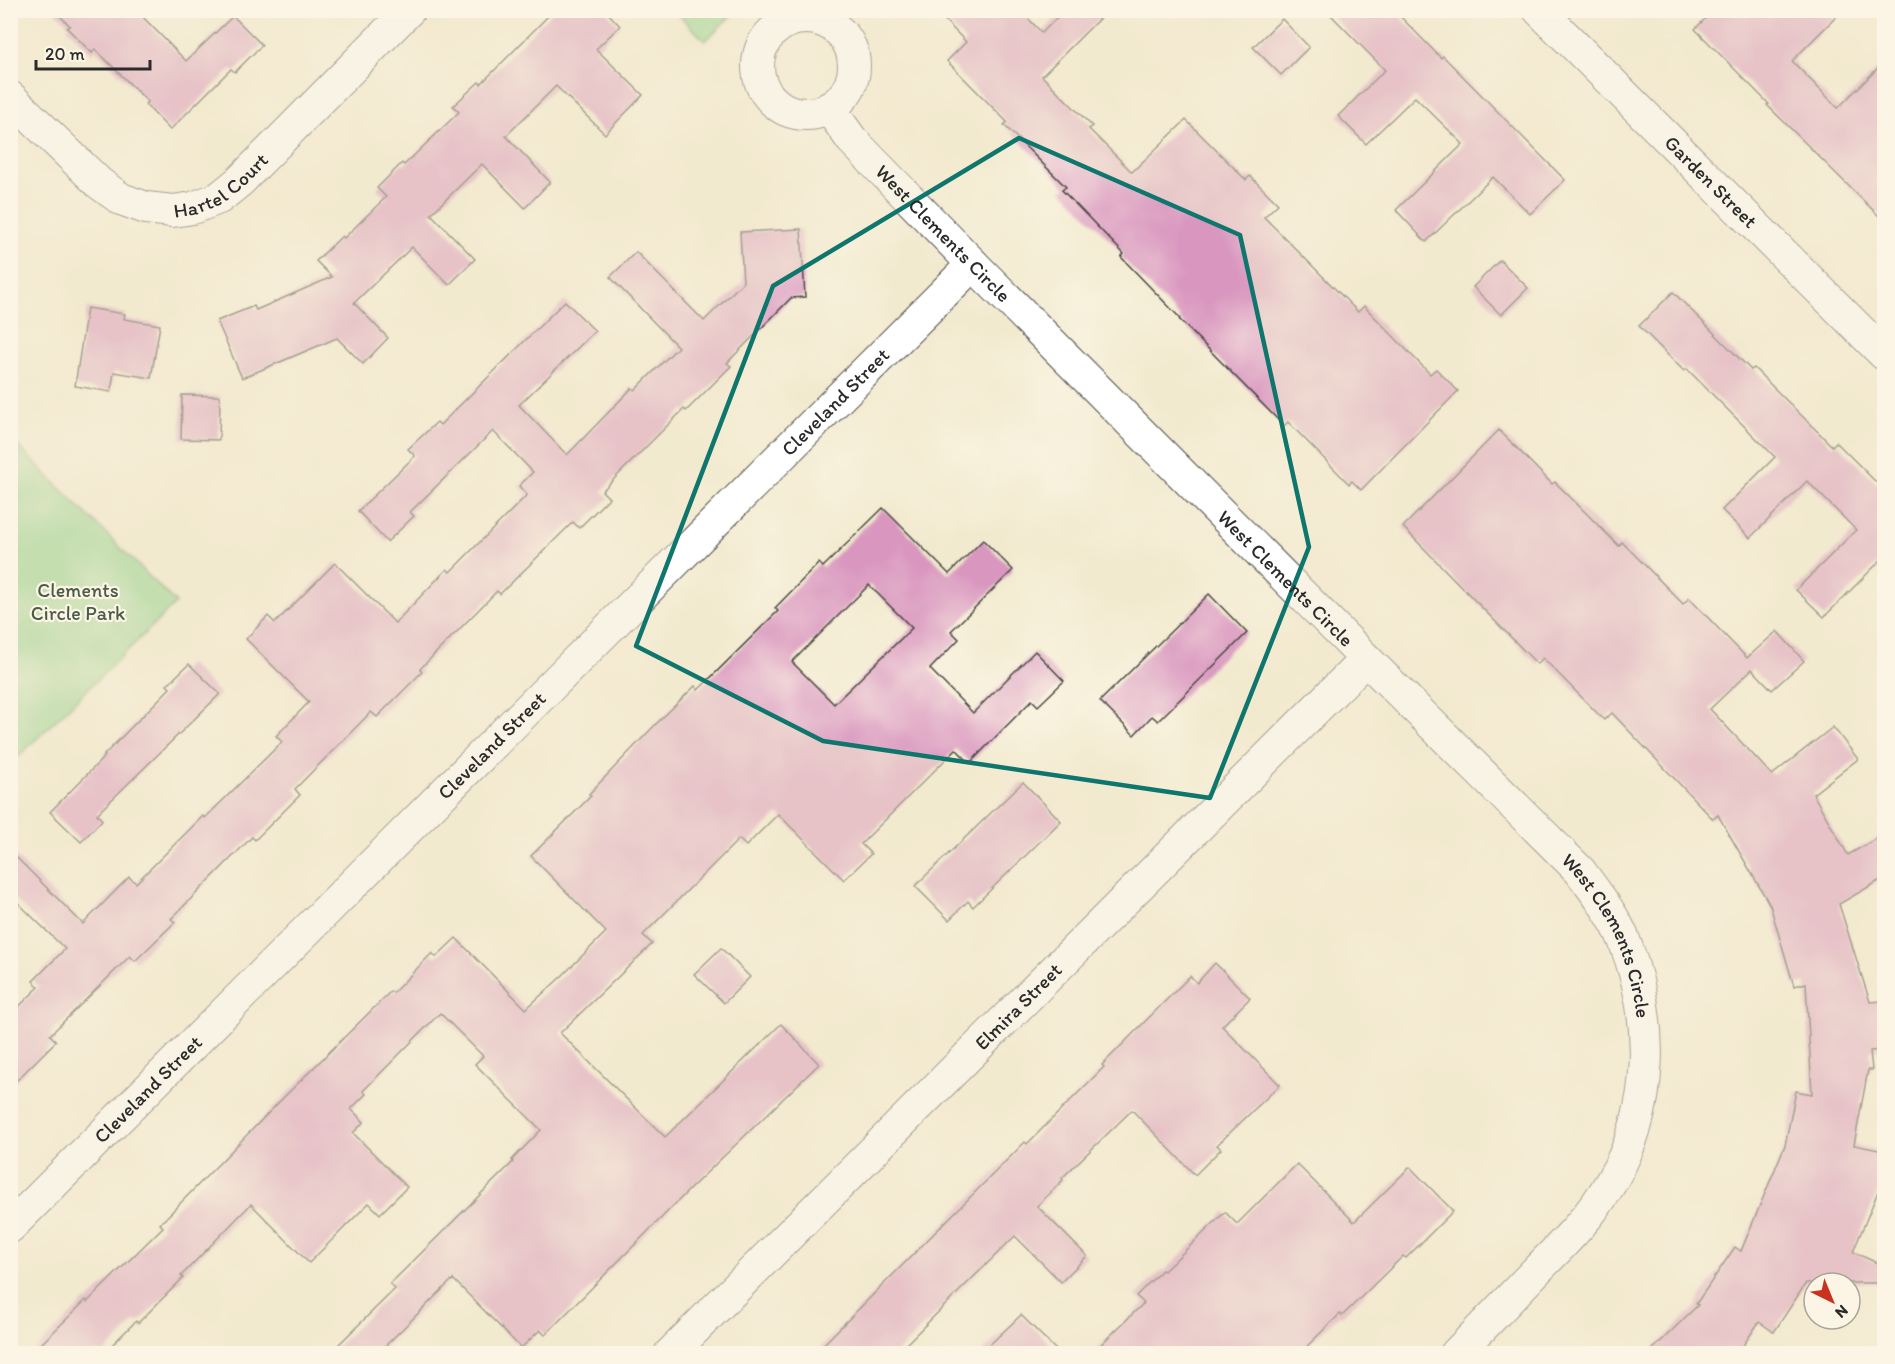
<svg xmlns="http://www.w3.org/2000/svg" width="1895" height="1364" font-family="Itim,sans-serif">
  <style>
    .green { fill: #8ed18a; stroke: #5c7e5a; stroke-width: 1.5 }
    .building { fill: #d996bf; fill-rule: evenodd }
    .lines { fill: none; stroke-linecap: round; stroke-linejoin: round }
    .street-casing { stroke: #494844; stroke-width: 34 }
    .street { stroke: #fff; stroke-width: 32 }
    .marked { fill: none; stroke: #0f766e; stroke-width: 4.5; stroke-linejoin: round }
    .labels { text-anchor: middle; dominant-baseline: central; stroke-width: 4.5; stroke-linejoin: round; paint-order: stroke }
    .street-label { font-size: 20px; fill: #2b2b2b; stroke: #fcf5e5 }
    .park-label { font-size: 20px; fill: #495d48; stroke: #fcf5e5 }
  </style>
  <rect width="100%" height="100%" fill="#fcf5e5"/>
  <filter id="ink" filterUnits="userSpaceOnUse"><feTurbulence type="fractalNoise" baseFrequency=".0167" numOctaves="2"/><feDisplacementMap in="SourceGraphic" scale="12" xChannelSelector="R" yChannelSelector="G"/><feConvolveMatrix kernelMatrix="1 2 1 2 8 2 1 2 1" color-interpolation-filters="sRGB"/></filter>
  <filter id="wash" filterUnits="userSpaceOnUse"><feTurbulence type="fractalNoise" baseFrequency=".008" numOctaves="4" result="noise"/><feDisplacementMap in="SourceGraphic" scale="24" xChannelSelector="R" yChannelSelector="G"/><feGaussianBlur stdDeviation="1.35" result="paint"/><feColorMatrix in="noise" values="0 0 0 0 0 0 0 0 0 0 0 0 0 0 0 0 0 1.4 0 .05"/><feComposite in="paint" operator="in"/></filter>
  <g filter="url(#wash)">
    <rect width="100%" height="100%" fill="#f2eacf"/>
    <g class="green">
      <path d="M 675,11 L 736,11 L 705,41 Z"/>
      <path d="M 11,439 L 176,603 L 11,764 Z"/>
    </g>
    <g id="blocks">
      <g class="building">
        <path d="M 54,10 L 136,10 L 186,61 L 233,16 L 262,45 L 235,72 L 231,69 L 170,130 L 145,104 L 148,102 L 95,49 L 92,53 L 67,28 L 70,26 Z"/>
        <path d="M 554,10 L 605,10 L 620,26 L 596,49 L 643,95 L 605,134 L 556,86 L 506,136 L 550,182 L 525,208 L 482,164 L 431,214 L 475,259 L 449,285 L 412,247 L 354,303 L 388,338 L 363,364 L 337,338 L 242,378 L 217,321 L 254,306 L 256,310 L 332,277 L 316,261 L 342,236 L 344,238 L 386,197 L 377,188 L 402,163 L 404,165 L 459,112 L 453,106 L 479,82 L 481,84 Z"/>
        <path d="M 935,10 L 1020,10 L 1042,33 L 1064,10 L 1108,10 L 1042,76 L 1092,126 L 1089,129 L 1132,172 L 1186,120 L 1246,180 L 1250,176 L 1278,204 L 1264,217 L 1358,312 L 1364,306 L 1430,374 L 1436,369 L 1458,391 L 1361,490 L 1352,481 L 1349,484 L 1288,422 L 1284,426 L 1179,319 L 1180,318 L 1121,257 L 1124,254 L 1062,190 L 1066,187 L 1004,125 L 1007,122 L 947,61 L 966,42 Z"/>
        <path d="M 1326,10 L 1394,10 L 1441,58 L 1443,56 L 1565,180 L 1530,214 L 1493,177 L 1426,242 L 1396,210 L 1463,144 L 1415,97 L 1366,144 L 1338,116 L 1385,70 Z"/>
        <path d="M 1714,10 L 1843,10 L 1792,61 L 1838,108 L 1884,62 L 1884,221 L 1767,105 L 1769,104 L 1695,29 Z"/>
        <path d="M 1282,19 L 1309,47 L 1281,75 L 1253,47 Z"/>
        <path d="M 801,229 L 805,297 L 791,298 L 727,363 L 731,366 L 686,411 L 684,409 L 602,491 L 609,498 L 579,528 L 573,522 L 500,594 L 497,591 L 420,669 L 422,672 L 377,717 L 371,712 L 295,789 L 300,795 L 255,840 L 252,837 L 171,919 L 175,922 L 135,961 L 130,956 L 50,1035 L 56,1041 L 10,1087 L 10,1015 L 39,987 L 33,981 L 65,949 L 10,895 L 10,851 L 83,924 L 129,877 L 136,883 L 203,816 L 205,818 L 282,742 L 276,736 L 309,702 L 246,639 L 268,616 L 275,623 L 335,563 L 395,623 L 447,569 L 450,572 L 527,495 L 519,486 L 533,472 L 493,431 L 410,512 L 414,516 L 387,542 L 358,511 L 415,456 L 408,449 L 437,422 L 440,425 L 565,301 L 595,331 L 519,405 L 567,455 L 632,388 L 635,390 L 678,347 L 610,277 L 636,252 L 704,321 L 743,282 L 740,232 Z"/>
        <path d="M 1500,260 L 1528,288 L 1501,315 L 1473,287 Z"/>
        <path d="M 1673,292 L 1751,370 L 1754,368 L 1832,446 L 1836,442 L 1884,490 L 1884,559 L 1883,558 L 1824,617 L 1796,590 L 1856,530 L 1807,481 L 1750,538 L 1722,510 L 1775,457 L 1687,369 L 1684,371 L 1639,326 Z"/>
        <path d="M 87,308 L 125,314 L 124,319 L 160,325 L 151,378 L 114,372 L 111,392 L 75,386 Z"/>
        <path d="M 182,395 L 220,396 L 219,440 L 181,439 Z"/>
        <path d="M 1499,430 L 1552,484 L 1555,482 L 1619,546 L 1622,542 L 1683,604 L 1689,598 L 1747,658 L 1777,631 L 1804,661 L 1772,690 L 1752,669 L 1710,709 L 1772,775 L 1833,727 L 1858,759 L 1813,794 L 1848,855 L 1884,834 L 1884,878 L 1839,904 L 1870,1002 L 1884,1001 L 1884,1050 L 1870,1051 L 1872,1070 L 1868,1070 L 1854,1145 L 1884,1151 L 1884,1177 L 1853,1252 L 1884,1266 L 1884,1283 L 1806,1283 L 1774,1332 L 1759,1322 L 1738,1353 L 1649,1353 L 1698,1305 L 1696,1304 L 1735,1247 L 1741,1251 L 1785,1145 L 1796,1091 L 1812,1094 L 1806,983 L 1794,986 L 1770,905 L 1718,815 L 1713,819 L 1612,713 L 1604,720 L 1543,658 L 1537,664 L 1403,527 Z"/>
        <path d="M 883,508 L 949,574 L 983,540 L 1013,570 L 951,631 L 959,639 L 930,669 L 973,713 L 1035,651 L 1064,681 L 1038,706 L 1032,700 L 970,763 L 956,749 L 861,844 L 871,854 L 844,880 L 778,814 L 746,846 L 739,839 L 643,935 L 652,944 L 560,1033 L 665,1137 L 781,1024 L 819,1064 L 693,1186 L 545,1335 L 540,1330 L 521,1348 L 453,1279 L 378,1353 L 330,1353 L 395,1289 L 390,1284 L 513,1162 L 512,1160 L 541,1130 L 475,1064 L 483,1056 L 440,1013 L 363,1091 L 366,1094 L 351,1109 L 364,1122 L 353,1133 L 407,1187 L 380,1214 L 369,1203 L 309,1263 L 251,1204 L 181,1276 L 183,1278 L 138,1323 L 136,1321 L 104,1353 L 32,1353 L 86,1300 L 87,1302 L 163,1227 L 160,1224 L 283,1098 L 391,991 L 393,993 L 432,953 L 436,957 L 456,938 L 526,1009 L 562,976 L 606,932 L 531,856 L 591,796 L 589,794 L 655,725 L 695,686 L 698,690 L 778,611 L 775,608 L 819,563 L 823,567 ZM 869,585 L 912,628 L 834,704 L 792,662 Z"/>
        <path d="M 1209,594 L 1247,633 L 1158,721 L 1152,716 L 1134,735 L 1100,701 Z"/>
        <path d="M 189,664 L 220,694 L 97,814 L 102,820 L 81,842 L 50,812 L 105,756 L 104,755 L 170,688 L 167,685 Z"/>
        <path d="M 1023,782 L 1061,821 L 973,907 L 968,901 L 949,920 L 915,886 Z"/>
        <path d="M 721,948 L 750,977 L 724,1003 L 694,974 Z"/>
        <path d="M 1215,963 L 1250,998 L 1222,1026 L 1280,1085 L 1217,1145 L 1221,1149 L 1195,1175 L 1132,1110 L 1062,1178 L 1063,1180 L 1037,1206 L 1087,1256 L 1061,1282 L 1015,1236 L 897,1353 L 815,1353 L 1025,1142 L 1027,1144 L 1104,1067 L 1102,1065 L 1190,976 L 1197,983 Z"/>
        <path d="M 1297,1164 L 1354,1222 L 1410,1167 L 1453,1211 L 1406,1258 L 1403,1256 L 1342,1316 L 1340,1314 L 1300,1353 L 1092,1353 L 1144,1303 L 1136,1296 L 1162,1270 L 1164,1271 L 1225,1212 L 1237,1224 Z"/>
        <path d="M 1021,1315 L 1059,1353 L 981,1353 Z"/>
      </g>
    </g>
  </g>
  <g filter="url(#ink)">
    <use href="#blocks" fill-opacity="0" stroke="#494844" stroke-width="1.5"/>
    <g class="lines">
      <g class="street-casing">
        <g id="street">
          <path id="s1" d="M 1539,10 L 1884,354"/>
          <circle cx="806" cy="66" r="48"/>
          <path id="s2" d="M 10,97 L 99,183 L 121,199 L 146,208 L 173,211 L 193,208 L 219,198 L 240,181 L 409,10"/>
          <path id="s3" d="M 829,108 L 852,140 L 973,264 L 1366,659 L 1580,871 C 1596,893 1614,915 1624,940 C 1655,1019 1655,1108 1611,1182 C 1592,1215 1565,1242 1538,1269 C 1511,1297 1484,1326 1456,1354"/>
          <path id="s4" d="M 10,1227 L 973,264"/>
          <path id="s5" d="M 670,1354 L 1366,659"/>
        </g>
      </g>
      <use href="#street" class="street"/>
    </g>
  </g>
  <path d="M0 0H1895V1364H0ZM 1019,138 L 1240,235 L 1309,547 L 1210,798 L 823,741 L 636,646 L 773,286 Z" fill="#f2eacf" fill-opacity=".55" fill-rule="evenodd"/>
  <path class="marked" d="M 1019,138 L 1240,235 L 1309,547 L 1210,798 L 823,741 L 636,646 L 773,286 Z"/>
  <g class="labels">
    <g class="street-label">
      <text stroke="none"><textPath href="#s2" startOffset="260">Hartel Court</textPath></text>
      <text stroke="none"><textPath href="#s1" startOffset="243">Garden Street</textPath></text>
      <text stroke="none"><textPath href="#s3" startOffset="170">West Clements Circle</textPath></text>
      <text stroke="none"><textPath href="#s4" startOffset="1167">Cleveland Street</textPath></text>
      <text stroke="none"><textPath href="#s3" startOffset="656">West Clements Circle</textPath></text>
      <text stroke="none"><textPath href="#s4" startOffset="681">Cleveland Street</textPath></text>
      <text stroke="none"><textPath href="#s3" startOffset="1142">West Clements Circle</textPath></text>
      <text stroke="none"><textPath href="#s5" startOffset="492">Elmira Street</textPath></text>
      <text stroke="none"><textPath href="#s4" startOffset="195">Cleveland Street</textPath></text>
    </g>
    <g class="park-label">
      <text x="78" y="590">Clements<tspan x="78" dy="23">Circle Park</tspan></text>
    </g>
  </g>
  <rect width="1895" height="1364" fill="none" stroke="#fcf5e5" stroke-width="36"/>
  <g transform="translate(1832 1301) rotate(137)"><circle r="28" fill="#fcf5e5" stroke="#a8a49b" stroke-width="1.5"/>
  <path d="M0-4.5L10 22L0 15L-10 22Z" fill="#c8321e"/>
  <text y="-9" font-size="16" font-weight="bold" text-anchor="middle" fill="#2b2b2b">N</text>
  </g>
  <path d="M36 60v9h114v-9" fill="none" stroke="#2b2b2b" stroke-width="3"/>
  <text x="45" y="60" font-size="18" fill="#2b2b2b" stroke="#fcf5e5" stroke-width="4.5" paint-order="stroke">20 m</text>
</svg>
